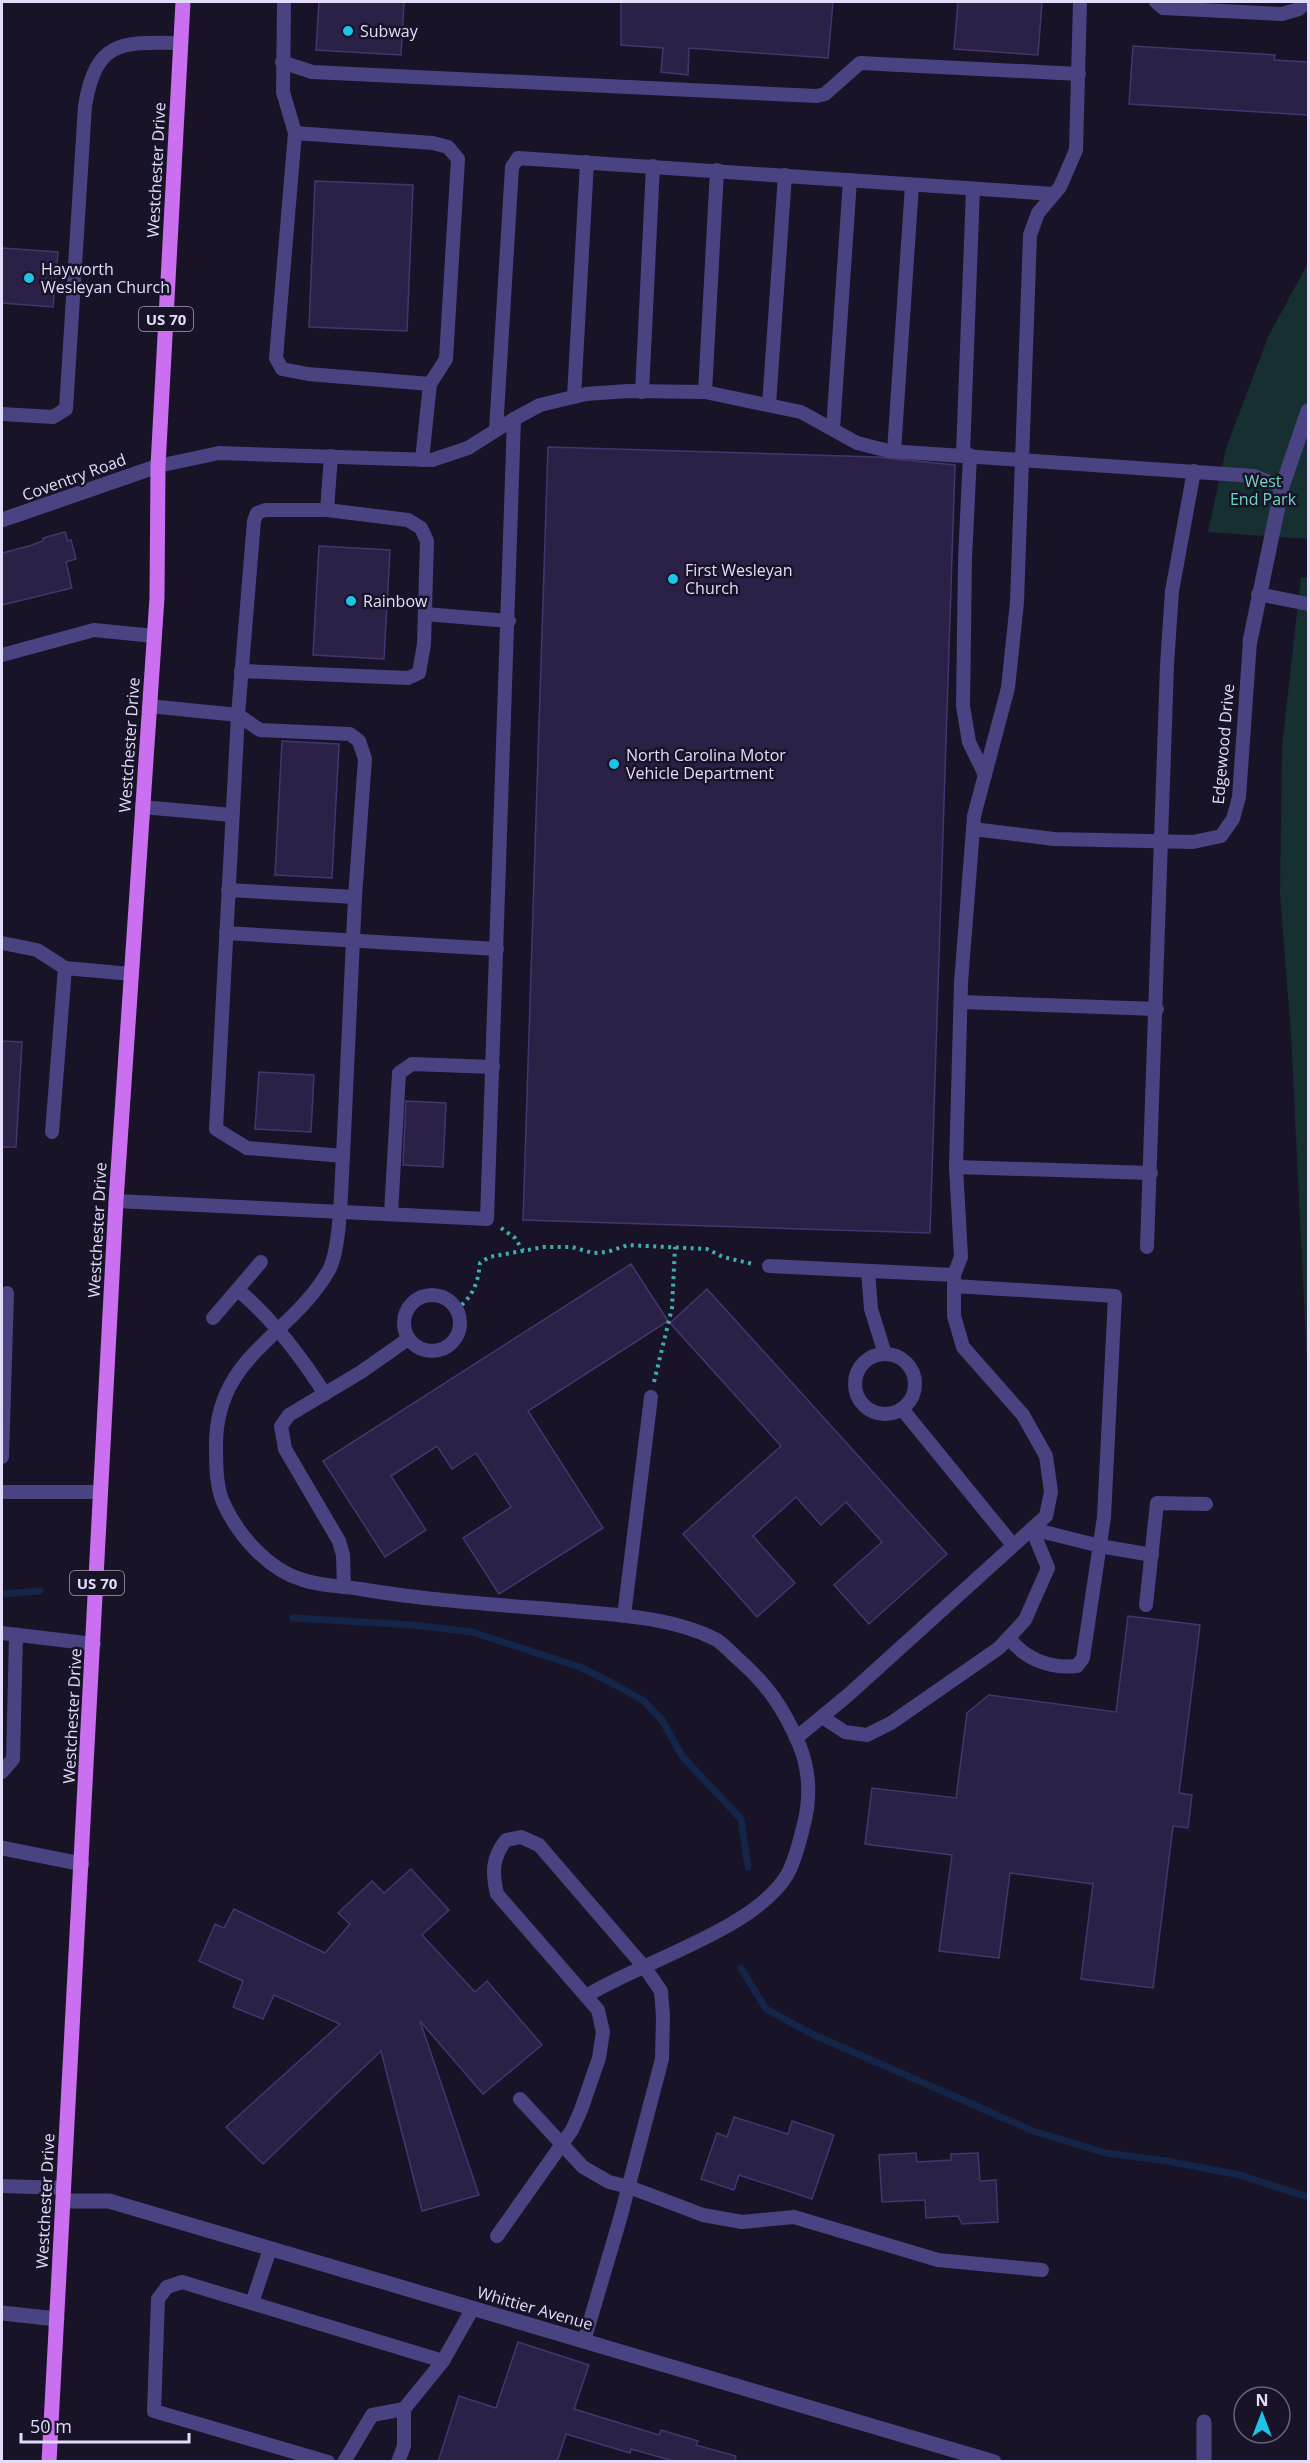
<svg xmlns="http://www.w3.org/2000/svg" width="1310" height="2463" font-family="'Open Sans',sans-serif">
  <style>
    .green { fill: #162f30 }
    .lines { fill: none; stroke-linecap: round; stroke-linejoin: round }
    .stream { stroke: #142549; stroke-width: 7 }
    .building { fill: #2b2146; stroke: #45356f; stroke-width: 1.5 }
    .path { stroke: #3dadae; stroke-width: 4; stroke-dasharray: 3 4.5; stroke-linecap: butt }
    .lane { stroke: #494381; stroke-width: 14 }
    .street { stroke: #494381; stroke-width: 15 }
    .primary { stroke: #c96ff0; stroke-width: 15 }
    .poi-dot { fill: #1cc4e7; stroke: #181327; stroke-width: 2 }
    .labels { text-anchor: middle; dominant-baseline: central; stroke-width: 5; stroke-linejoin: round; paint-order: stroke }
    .shield { fill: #181327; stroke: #a5a0bb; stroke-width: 1.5 }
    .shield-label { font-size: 15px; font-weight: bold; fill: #e2dcfb }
    .poi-label { font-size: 16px; fill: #e2dcfb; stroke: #181327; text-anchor: start }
    .street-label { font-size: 16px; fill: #e2dcfb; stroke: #181327 }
    .park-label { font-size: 16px; fill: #6fd5c2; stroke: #181327 }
  </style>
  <rect width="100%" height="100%" fill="#181327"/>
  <g class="green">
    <path d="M 1308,263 L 1308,539 L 1208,532 L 1226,448 L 1268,337 Z"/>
    <path d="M 1301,577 L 1308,578 L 1308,1383 L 1291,1035 L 1280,894 L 1282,746 Z"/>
  </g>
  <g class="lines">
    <g class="stream">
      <path d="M 2,1594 L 40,1591"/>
      <path d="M 293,1618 L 413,1625 L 472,1632 L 580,1667 L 612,1683 L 644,1701 L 662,1720 L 682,1756 L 741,1819 L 748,1867"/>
      <path d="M 741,1968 L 766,2009 L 812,2034 L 1033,2131 L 1106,2153 L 1167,2161 L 1240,2175 L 1308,2197"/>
    </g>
  </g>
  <g class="building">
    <path d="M 319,2 L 404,2 L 401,55 L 316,50 Z"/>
    <path d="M 621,2 L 833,2 L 828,58 L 689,48 L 688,75 L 661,72 L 663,48 L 621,45 Z"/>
    <path d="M 958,2 L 1042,2 L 1038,55 L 954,49 Z"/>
    <path d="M 1133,46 L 1275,55 L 1274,60 L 1308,62 L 1308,115 L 1129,104 Z"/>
    <path d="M 315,181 L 413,185 L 407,331 L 309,327 Z"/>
    <path d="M 2,248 L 58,252 L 53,307 L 2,303 Z"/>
    <path d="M 548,447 L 877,457 L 955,465 L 930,1233 L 523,1220 Z"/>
    <path d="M 65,532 L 68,541 L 71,540 L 76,559 L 66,562 L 72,588 L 2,605 L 2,553 L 29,546 L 43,541 L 43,538 Z"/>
    <path d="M 319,546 L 390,550 L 384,659 L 313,655 Z"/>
    <path d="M 282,741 L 339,744 L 332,878 L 275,875 Z"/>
    <path d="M 2,1041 L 22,1042 L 16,1147 L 2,1147 Z"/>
    <path d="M 259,1072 L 314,1075 L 311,1132 L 255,1129 Z"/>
    <path d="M 406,1101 L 446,1103 L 443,1167 L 403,1165 Z"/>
    <path d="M 631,1264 L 668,1321 L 528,1411 L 603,1528 L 499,1594 L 463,1538 L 511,1507 L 476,1453 L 452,1469 L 437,1446 L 391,1476 L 426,1530 L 385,1557 L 323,1461 Z"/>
    <path d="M 707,1289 L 947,1554 L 869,1624 L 834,1585 L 882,1542 L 846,1502 L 821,1525 L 796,1497 L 753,1536 L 795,1583 L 757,1617 L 683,1534 L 781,1446 L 670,1323 Z"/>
    <path d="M 1128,1616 L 1200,1625 L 1179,1793 L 1192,1795 L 1188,1828 L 1173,1826 L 1153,1988 L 1081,1979 L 1093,1884 L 1010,1873 L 999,1958 L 939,1951 L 952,1855 L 865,1844 L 872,1788 L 956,1798 L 967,1713 L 989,1695 L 1116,1712 Z"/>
    <path d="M 411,1869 L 449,1910 L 422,1935 L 475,1992 L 487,1981 L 542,2045 L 483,2094 L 420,2021 L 479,2195 L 422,2211 L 381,2051 L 263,2164 L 226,2127 L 340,2024 L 274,1995 L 263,2019 L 233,2007 L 243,1981 L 199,1961 L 215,1924 L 224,1928 L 234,1909 L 325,1953 L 350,1924 L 338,1913 L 372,1881 L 384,1893 Z"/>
    <path d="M 734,2117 L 788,2134 L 792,2121 L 834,2135 L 812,2199 L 739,2175 L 734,2190 L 701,2179 L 717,2133 L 727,2137 Z"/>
    <path d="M 916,2153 L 917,2162 L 951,2160 L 951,2154 L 978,2153 L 980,2181 L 996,2180 L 998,2222 L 962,2224 L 958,2216 L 926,2218 L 925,2200 L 882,2202 L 879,2155 Z"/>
    <path d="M 518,2342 L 589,2365 L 574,2409 L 659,2435 L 661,2430 L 698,2441 L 696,2445 L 736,2456 L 735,2462 L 677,2462 L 631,2449 L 630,2453 L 566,2434 L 557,2462 L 438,2462 L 459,2396 L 496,2408 Z"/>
  </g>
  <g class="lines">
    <g class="path">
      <path d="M 501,1228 L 515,1238 L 523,1251"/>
      <path d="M 456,1310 C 473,1296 478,1284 480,1263 L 489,1257 L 544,1247 L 572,1247 L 593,1253 L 607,1252 L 628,1245 L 707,1249 L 723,1257 L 753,1264"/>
      <path d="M 654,1382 L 672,1308 L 675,1247"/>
    </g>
    <g class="lane">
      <path d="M 284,2 L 283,92 L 295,133 L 276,358 L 282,369 L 308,374 L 430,384 L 422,460"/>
      <path d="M 1156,2 L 1163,8 L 1282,14 L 1299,9 L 1306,2"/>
      <path d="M 282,62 L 312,72 L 817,96 L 825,94 L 860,63 L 1079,74"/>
      <path d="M 295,133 L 433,143 L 448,147 L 458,159 L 446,359 L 430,384"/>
      <path d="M 642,392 L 653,166"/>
      <path d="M 705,392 L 717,170"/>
      <path d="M 574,397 L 587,162"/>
      <path d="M 769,405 L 785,175"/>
      <path d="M 2,414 L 53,417 L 66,409 L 85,106 C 96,40 121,42 180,43"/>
      <path d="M 514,419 L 540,405 L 586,394 L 628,391 L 705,392 L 801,412 L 857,443 L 889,451 L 1254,476 L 1282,487"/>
      <path d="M 833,429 L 850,180"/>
      <path d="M 496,430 L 512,167 L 518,158 L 1054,194"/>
      <path d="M 894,451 L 912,185"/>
      <path d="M 963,454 L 973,189"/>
      <path d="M 970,455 L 965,559 L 963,706 L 969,742 L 985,775"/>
      <path d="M 331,456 L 327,510 L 265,510 L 257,513 L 254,521 L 238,715 L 216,1129 L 247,1148 L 343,1156 C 341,1184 341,1248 329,1270 C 291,1337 216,1355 216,1445 C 216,1463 216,1486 223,1502 C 237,1534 268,1570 303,1580 C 321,1586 342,1586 360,1589 C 431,1601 503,1605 574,1611 C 620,1615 674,1618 715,1639 C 723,1643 730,1652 737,1658 C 767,1684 783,1707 799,1744 C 810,1771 811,1799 803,1828 C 799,1843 795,1861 787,1875 C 754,1930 640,1962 586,1996"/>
      <path d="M 1258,594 L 1308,604"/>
      <path d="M 425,614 L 509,621"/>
      <path d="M 2,655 L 94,630 L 154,636"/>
      <path d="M 241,671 L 408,678 L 419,673 L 424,644 L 427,541 L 421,528 L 408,520 L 327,510"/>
      <path d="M 149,706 L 238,715 L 260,730 L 350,734 L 359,741 L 365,759 L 355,897 L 228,890"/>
      <path d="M 142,807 L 232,815"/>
      <path d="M 973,829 L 1054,839 L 1193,842 L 1221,836 L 1233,819 L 1239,797 L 1250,641"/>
      <path d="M 226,933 L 497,949"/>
      <path d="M 2,943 L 37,950 L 65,968 L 131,974"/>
      <path d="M 961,1002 L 1157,1009"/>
      <path d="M 52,1132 L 65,968"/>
      <path d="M 343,1156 L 355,897"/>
      <path d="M 956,1167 L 1151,1173"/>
      <path d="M 116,1201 L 487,1219 L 514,419 L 468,448 L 432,460 L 219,453 L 158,466"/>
      <path d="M 391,1214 L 399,1073 L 412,1064 L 493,1067"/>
      <path d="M 1147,1247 L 1167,665 L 1172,591 L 1194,471"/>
      <path d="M 769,1266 L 954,1275"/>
      <path d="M 868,1271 L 871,1309 L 885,1354"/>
      <path d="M 954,1286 L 1115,1296 L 1104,1517 L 1083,1658 L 1077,1666 C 1050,1669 1025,1659 1009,1638"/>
      <path d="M 238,1290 C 273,1319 300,1355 325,1394"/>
      <circle cx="432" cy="1323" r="28"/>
      <path d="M 213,1318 L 261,1262"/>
      <circle cx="885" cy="1384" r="30"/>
      <path d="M 902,1409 L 1013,1545"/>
      <path d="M 2,1457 L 7,1293"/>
      <path d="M 2,1492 L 101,1492"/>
      <path d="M 1032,1529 L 1100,1546 L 1152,1555"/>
      <path d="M 344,1587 L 343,1555 L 339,1541 L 285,1449 L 281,1426 L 289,1415 L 361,1372 L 408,1339"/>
      <path d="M 1146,1605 L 1157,1503 L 1206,1504"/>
      <path d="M 624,1616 L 651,1397"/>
      <path d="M 2,1633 L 94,1644"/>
      <path d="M 822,1717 L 845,1732 L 867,1735 L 891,1723 L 999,1648 L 1025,1620 L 1048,1568 L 1032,1529"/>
      <path d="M 796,1738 L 847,1696 L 1046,1516 L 1051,1492 L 1046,1456 L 1023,1415 L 963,1347 L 954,1316 L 954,1275 L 961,1257 L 956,1167 L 961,983 L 974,816 L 1008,688 L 1017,602 L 1030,235 L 1038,213 L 1060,187 L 1076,150 L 1080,2"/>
      <path d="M 2,1772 L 13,1759 L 16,1635"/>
      <path d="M 520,2099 L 583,2167 L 609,2182 L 629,2187 L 703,2215 L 742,2222 L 794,2217 L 938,2260 L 1042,2270"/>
      <path d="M 2,2186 L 64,2188"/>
      <path d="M 497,2236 L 572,2130 L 581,2110 L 599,2058 L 603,2032 L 598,2010 L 497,1894 C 492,1872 492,1858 506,1840 L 521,1837 L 539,1845 L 645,1968 L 661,1991 L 663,2016 L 662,2059 L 620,2219 L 584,2341"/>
      <path d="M 252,2303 L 270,2249"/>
      <path d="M 328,2462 L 154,2411 L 158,2299 L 167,2287 L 182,2282 L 443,2361"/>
      <path d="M 344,2462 L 372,2415 L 404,2409"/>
      <path d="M 398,2462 L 404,2446 L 404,2409 L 443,2361 L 473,2308"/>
    </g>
    <g class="street">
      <path d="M 2,520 L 158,466"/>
      <path d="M 1250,641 L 1282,487 L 1308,411"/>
      <path d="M 2,1848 L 82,1864"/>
      <path d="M 63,2201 L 109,2201 L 994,2462"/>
      <path d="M 2,2313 L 57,2319"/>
      <path d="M 1204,2462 L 1204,2422"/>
    </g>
    <path class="primary" d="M 49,2462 L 116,1201 L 157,598 L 158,466 L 183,2"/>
  </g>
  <g class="poi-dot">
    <circle cx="348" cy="31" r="6"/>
    <circle cx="29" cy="278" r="6"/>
    <circle cx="673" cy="579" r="6"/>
    <circle cx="351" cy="601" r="6"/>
    <circle cx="614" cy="764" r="6"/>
  </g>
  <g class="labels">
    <g class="shield">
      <rect x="139" y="307" width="54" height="24" rx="4.5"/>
      <rect x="70" y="1571" width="54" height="24" rx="4.5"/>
    </g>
    <g class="shield-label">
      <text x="166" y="319">US 70</text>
      <text x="97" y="1583">US 70</text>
    </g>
    <g class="poi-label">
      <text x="360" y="31">Subway</text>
      <text x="41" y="269">Hayworth<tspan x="41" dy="18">Wesleyan Church</tspan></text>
      <text x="685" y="570">First Wesleyan<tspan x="685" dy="18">Church</tspan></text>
      <text x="363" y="601">Rainbow</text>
      <text x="626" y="755">North Carolina Motor<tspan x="626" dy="18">Vehicle Department</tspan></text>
    </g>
    <g class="street-label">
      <text transform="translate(156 170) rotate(-87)">Westchester Drive</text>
      <text transform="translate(74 477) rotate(-20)">Coventry Road</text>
      <text transform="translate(1223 744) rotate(-85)">Edgewood Drive</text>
      <text transform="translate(129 745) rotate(-86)">Westchester Drive</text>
      <text transform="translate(97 1230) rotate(-87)">Westchester Drive</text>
      <text transform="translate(72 1716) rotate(-87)">Westchester Drive</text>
      <text transform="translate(45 2201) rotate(-87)">Westchester Drive</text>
      <text transform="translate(535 2308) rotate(16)">Whittier Avenue</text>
    </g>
    <g class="park-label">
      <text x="1263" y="481">West<tspan x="1263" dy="18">End Park</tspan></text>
    </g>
  </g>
  <rect width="1310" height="2463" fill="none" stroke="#e2dcfb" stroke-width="6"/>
  <g transform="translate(1262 2415)"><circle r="28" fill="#181327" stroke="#69637c" stroke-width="1.5"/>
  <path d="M0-4.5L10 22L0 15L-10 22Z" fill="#1cc4e7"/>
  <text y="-9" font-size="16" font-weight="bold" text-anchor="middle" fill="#e2dcfb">N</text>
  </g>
  <path d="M21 2433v9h168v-9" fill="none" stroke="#e2dcfb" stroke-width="3"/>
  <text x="30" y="2433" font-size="18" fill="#e2dcfb" stroke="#181327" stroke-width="4.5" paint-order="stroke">50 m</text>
</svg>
